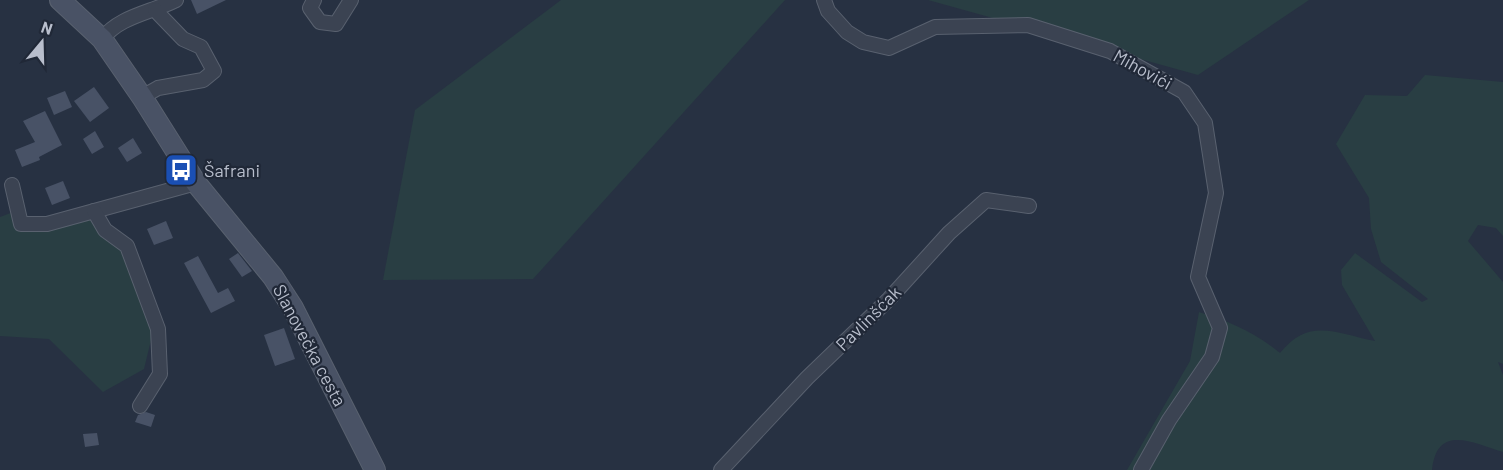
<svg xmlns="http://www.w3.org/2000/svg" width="1503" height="470" font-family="Barlow,sans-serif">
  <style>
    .green { fill: #293e43 }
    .building { fill: #485266 }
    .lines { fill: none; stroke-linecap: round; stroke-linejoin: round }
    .street-casing { stroke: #59616f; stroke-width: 16 }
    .secondary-casing { stroke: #59616f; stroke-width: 22 }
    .street { stroke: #3b4352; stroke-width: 14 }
    .secondary { stroke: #495265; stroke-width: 20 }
    .labels { text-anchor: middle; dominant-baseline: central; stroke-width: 4.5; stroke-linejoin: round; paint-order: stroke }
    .street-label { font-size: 18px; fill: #b8becc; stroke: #202837 }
    .poi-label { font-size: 18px; fill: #b8becc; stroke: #202837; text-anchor: start }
  </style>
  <rect width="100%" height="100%" fill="#273142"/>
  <g class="green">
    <path d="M 561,0 L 785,0 L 533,279 L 383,280 L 415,110 Z"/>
    <path d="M 928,0 L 1309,0 L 1198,75 Z"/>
    <path d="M 1425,75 L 1503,82 L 1503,236 L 1496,228 L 1478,225 L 1468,241 L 1503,282 L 1503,364 L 1498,362 L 1503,375 L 1503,452 C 1473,443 1437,423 1432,470 L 1127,470 L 1190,361 L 1199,312 C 1231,322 1254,332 1280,353 C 1309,317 1335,333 1375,341 L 1342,285 L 1341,270 L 1355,253 L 1422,302 L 1428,299 L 1381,262 L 1371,229 L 1369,198 L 1336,144 L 1365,95 L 1407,96 Z"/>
    <path d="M 16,211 L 15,228 L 45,231 L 89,217 L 98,231 L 122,249 L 153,332 L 144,369 L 103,392 L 49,339 L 0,336 L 0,217 Z"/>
  </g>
  <g class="building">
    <path d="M 191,0 L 226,0 L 197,14 Z"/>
    <path d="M 94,87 L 109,108 L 90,122 L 74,101 Z"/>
    <path d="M 65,91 L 72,107 L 54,115 L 47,98 Z"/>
    <path d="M 45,111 L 62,145 L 39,157 L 40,160 L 22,167 L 15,150 L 35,142 L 23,121 Z"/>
    <path d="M 95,131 L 104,147 L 92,154 L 83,139 Z"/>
    <path d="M 133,138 L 142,153 L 127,162 L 118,148 Z"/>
    <path d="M 63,181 L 70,198 L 52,205 L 45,188 Z"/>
    <path d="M 166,221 L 173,238 L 154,245 L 147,229 Z"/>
    <path d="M 238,253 L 252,271 L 242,277 L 229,259 Z"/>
    <path d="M 198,256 L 218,293 L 228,288 L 235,301 L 211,313 L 184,263 Z"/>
    <path d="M 284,328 L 295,359 L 275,366 L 264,335 Z"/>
    <path d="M 146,412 L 155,415 L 151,427 L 135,422 L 138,415 Z"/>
    <path d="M 97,433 L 99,445 L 85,447 L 83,434 Z"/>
  </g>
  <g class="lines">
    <g class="street-casing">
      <g id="street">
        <path d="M 314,0 L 310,8 L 320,22 L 336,24 L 351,0"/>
        <path d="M 824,0 L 828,11 L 847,32 L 863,42 L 889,48 L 935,27 L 1028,25 L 1110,51 L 1184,92 L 1205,123 L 1216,193 L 1198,277 L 1220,328 L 1212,357 L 1169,420 L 1141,470"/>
        <path d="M 102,39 C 120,16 150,13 176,0"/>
        <path d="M 142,97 L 158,88 L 203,80 L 214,71 L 201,47 L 183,39 L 155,10"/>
        <path d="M 12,185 L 21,224 L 47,224 L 196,183"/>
        <path d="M 94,211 L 105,230 L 127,246 L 158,329 L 160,374 L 140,406"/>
        <path d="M 721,470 L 807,378 L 889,299 L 949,233 L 986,200 L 1029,206"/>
      </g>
    </g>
    <g class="secondary-casing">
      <path id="secondary" d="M 60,0 L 102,39 L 142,97 L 196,183 L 273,277 L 293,308 L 375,470"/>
    </g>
    <use href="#street" class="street"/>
    <use href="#secondary" class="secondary"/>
  </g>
  <defs>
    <g id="bus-square" transform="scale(1.725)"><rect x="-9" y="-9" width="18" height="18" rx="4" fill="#1a4fb4" stroke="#202837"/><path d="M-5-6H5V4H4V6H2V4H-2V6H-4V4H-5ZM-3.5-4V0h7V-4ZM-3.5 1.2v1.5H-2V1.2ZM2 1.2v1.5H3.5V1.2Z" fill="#fff"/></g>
  </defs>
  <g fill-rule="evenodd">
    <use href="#bus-square" x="181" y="170"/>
  </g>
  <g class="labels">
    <g class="street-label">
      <text transform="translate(1143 69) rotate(29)">Mihovići</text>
      <text transform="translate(868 318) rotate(-45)">Pavlinšćak</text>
      <text transform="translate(310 345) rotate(62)">Slanovečka cesta</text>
    </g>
    <g class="poi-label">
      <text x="204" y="170">Šafrani</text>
    </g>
  </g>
  <g transform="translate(42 42) rotate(19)" stroke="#202837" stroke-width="4.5" paint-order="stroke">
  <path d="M0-4.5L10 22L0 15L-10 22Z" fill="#b8becc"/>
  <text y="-9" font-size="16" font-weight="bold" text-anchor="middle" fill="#b8becc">N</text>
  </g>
</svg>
